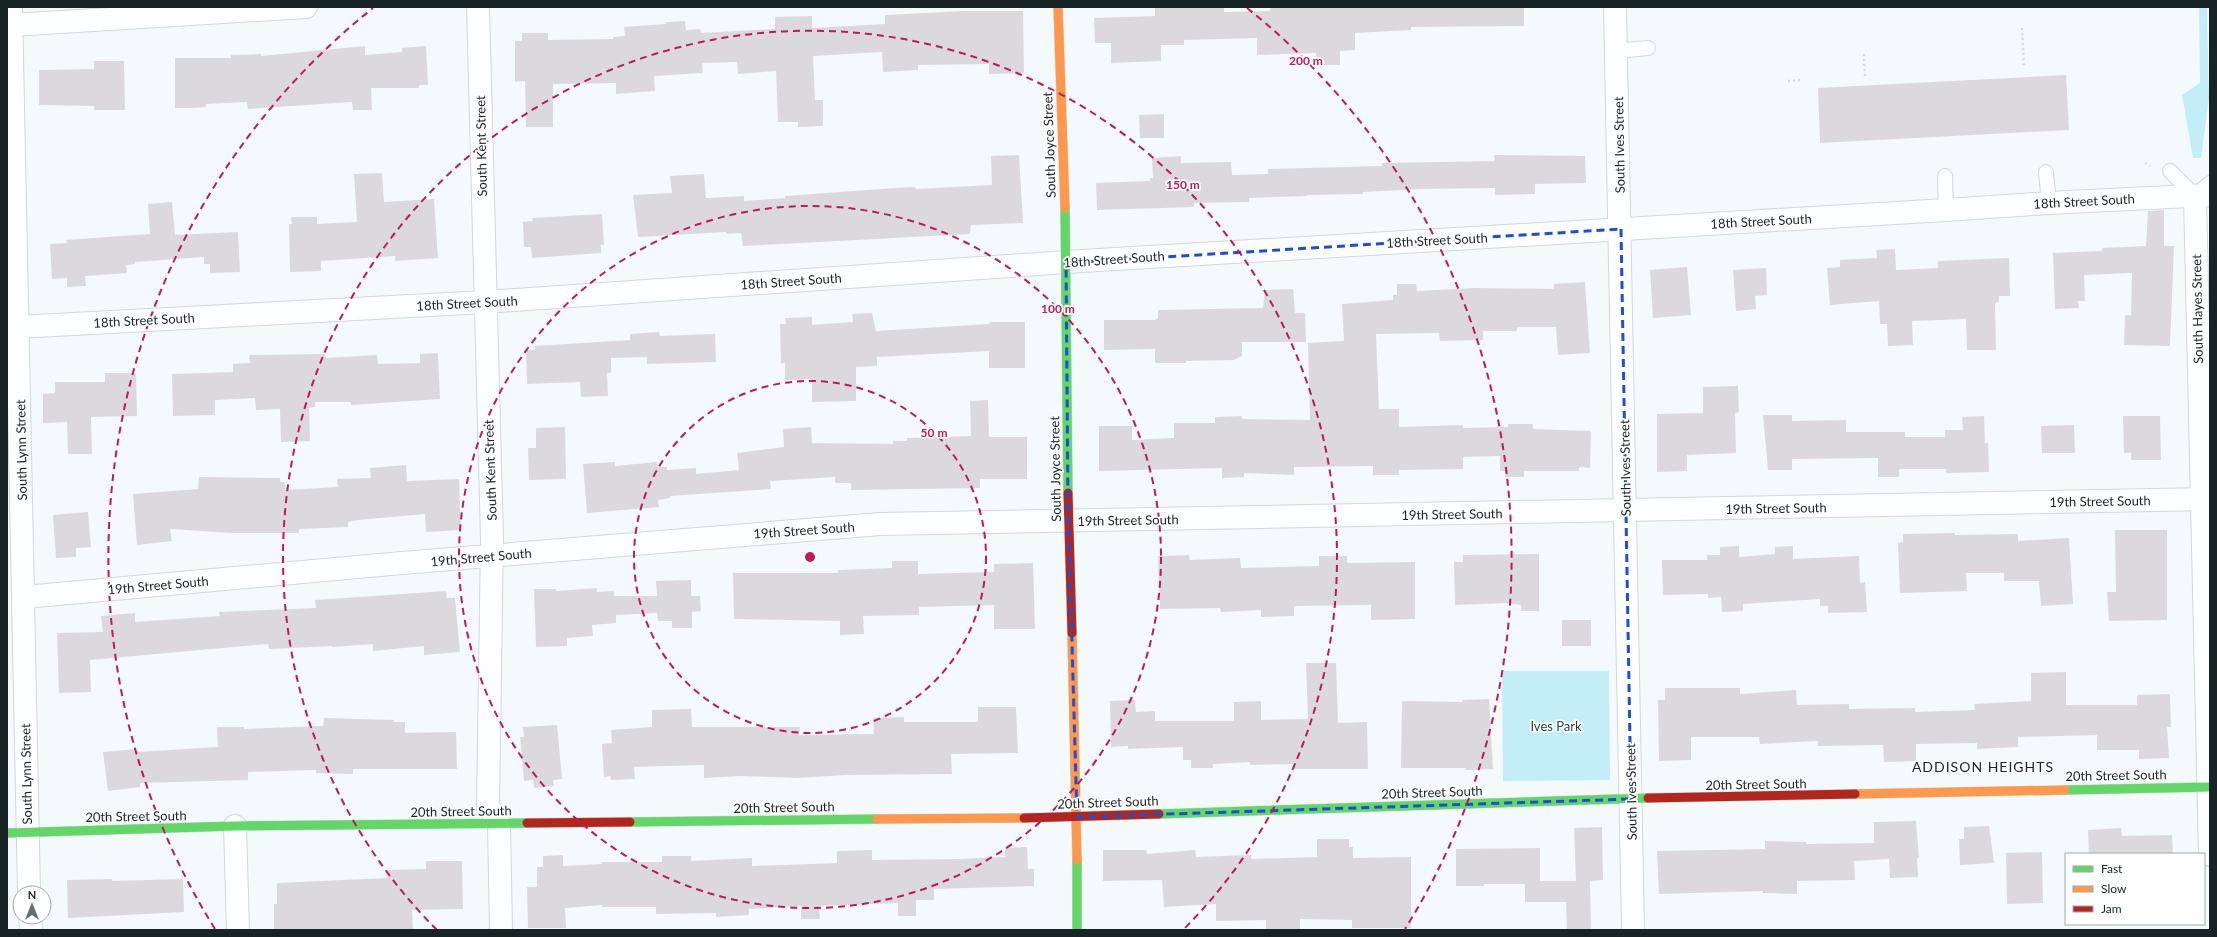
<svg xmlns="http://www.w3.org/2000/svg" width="2217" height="937" font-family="Lato,sans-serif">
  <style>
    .green { fill: #c3eef7 }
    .building { fill: #dcd9dc }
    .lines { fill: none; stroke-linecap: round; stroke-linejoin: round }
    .lane-casing { stroke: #d0d8da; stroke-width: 16 }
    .street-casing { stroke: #d0d8da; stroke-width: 24 }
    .fast-casing { stroke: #d0d8da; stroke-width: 10 }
    .slow-casing { stroke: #d0d8da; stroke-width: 10 }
    .jam-casing { stroke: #d0d8da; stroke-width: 10 }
    .path { stroke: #d9dbdb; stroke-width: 2.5; stroke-dasharray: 2 3; stroke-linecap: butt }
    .lane { stroke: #fdfeff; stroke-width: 14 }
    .street { stroke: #fdfeff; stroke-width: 22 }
    .fast { stroke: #63d668; stroke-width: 9 }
    .slow { stroke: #ff974d; stroke-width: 9 }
    .jam { stroke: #b3261e; stroke-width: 9 }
    .marked { fill: none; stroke: #1d4ed8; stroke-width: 3; stroke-dasharray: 8 5; stroke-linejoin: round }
    .ring { fill: none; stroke: #c2185b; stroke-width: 2; stroke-dasharray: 7 5 }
    .labels { text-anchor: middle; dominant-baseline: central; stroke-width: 3.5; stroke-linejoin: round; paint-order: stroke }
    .street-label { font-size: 13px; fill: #172325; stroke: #fff }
    .park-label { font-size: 13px; fill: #173f45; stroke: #fff }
    .neighbourhood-label { font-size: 14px; letter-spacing: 1px; fill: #172325; stroke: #fff }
    .centre { fill: #c2185b; stroke: #fff; stroke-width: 2 }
    .ring-label { font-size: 12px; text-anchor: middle; font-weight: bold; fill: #c2185b; stroke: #fff; stroke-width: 3.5; stroke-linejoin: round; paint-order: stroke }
  </style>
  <rect width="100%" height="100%" fill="#f4fafc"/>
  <g class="green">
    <path d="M 2199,7 L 2207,7 L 2209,99 L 2201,158 L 2193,158 L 2182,95 L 2200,83 Z"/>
    <path d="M 1502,671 L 1609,671 L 1610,780 L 1503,781 Z"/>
  </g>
  <g class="building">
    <path d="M 1155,7 L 1224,8 L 1224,12 L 1270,11 L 1270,7 L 1524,7 L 1524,26 L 1411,27 L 1411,30 L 1355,33 L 1355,50 L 1340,51 L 1340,65 L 1316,65 L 1316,53 L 1257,55 L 1257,38 L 1184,40 L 1184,45 L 1161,45 L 1161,61 L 1111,63 L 1111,43 L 1095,43 L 1094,18 L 1155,16 Z"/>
    <path d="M 964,11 L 1023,11 L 1024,73 L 989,74 L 989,64 L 918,65 L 918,70 L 883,72 L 882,52 L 813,56 L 815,100 L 823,100 L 823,126 L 798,127 L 798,122 L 778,122 L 776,71 L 738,74 L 737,62 L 702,63 L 703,73 L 654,76 L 655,91 L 616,94 L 616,83 L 553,84 L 553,127 L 526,127 L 525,81 L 515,82 L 515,41 L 522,41 L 522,33 L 548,33 L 548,40 L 613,39 L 613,37 L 625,36 L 624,27 L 666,24 L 666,22 L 685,21 L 686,30 L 700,29 L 701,33 L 775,29 L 775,17 L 812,16 L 812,28 L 885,24 L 885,15 Z"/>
    <path d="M 365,46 L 365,55 L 402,52 L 402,48 L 426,46 L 428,85 L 419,85 L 419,88 L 371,88 L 372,110 L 353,110 L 352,102 L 248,109 L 247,102 L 206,104 L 206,107 L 194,108 L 175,108 L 175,58 L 231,58 L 231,55 L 261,54 L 261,56 Z"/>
    <path d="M 94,61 L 124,61 L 125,110 L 94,110 L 94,106 L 39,105 L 39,70 L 94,69 Z"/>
    <path d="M 2066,75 L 2069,130 L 1820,143 L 1818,88 Z"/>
    <path d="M 1164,114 L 1164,138 L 1140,138 L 1139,115 Z"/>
    <path d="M 1019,155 L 1023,223 L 971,225 L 970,234 L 743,246 L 741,233 L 727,234 L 726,232 L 638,237 L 633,195 L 672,193 L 670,176 L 704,174 L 706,198 L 744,196 L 744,201 L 785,198 L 785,196 L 895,188 L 915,187 L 916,189 L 992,185 L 991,156 Z"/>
    <path d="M 1494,155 L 1585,156 L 1586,183 L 1535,184 L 1535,194 L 1495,195 L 1495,188 L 1421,189 L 1363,192 L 1363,194 L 1307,195 L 1307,196 L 1249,198 L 1249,202 L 1194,203 L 1194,207 L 1097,210 L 1096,183 L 1150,181 L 1150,178 L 1153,178 L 1152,158 L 1181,156 L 1181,163 L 1231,162 L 1232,175 L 1268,174 L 1268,169 L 1382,166 L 1382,163 L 1495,161 Z"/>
    <path d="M 382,173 L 384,202 L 434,199 L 438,258 L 395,261 L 395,256 L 321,261 L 321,271 L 290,272 L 289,224 L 292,224 L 291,217 L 317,217 L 317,224 L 357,222 L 354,174 Z"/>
    <path d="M 172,202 L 175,235 L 238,232 L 240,272 L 210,273 L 210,264 L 204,264 L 204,257 L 135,262 L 135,264 L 126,265 L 127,273 L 85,276 L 86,286 L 67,287 L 67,278 L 52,279 L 50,244 L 67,243 L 66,240 L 150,234 L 148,204 Z"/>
    <path d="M 2164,210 L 2164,246 L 2174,246 L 2170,346 L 2124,345 L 2125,315 L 2131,315 L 2132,273 L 2084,275 L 2085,301 L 2078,301 L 2079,308 L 2055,309 L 2053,253 L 2102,251 L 2102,248 L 2146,246 L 2148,211 Z"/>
    <path d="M 602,214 L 604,245 L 601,245 L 601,253 L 532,258 L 531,247 L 524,247 L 523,222 L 533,221 L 532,218 Z"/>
    <path d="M 1895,249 L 1896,270 L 1938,268 L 1938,261 L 2009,258 L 2010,296 L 1999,296 L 1999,302 L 1995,303 L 1996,350 L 1967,350 L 1966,319 L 1912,321 L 1913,345 L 1888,346 L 1887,324 L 1880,324 L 1879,301 L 1830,305 L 1827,268 L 1840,267 L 1840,260 L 1877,258 L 1876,250 Z"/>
    <path d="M 1687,267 L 1691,315 L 1653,318 L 1650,270 Z"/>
    <path d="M 1766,268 L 1767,295 L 1755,296 L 1756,309 L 1736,311 L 1733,270 Z"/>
    <path d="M 1585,282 L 1590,353 L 1558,355 L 1556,327 L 1518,327 L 1516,331 L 1483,331 L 1483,340 L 1440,341 L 1439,333 L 1376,334 L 1379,409 L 1399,409 L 1399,427 L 1463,425 L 1463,428 L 1508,427 L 1508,424 L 1533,424 L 1533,429 L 1591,431 L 1590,468 L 1579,467 L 1579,471 L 1524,471 L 1524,477 L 1505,477 L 1505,471 L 1500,471 L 1500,456 L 1463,457 L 1463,469 L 1399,470 L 1399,475 L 1373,475 L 1373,466 L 1294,467 L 1294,475 L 1244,473 L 1244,477 L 1222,478 L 1222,468 L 1099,471 L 1099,426 L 1132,426 L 1132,440 L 1174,438 L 1174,423 L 1215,423 L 1215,417 L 1242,416 L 1242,419 L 1310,420 L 1308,343 L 1344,341 L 1342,304 L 1393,300 L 1393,295 L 1397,295 L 1397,284 L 1416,284 L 1417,291 L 1475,288 L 1554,289 L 1554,284 Z"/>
    <path d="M 1293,289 L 1295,313 L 1305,313 L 1306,342 L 1242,342 L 1242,356 L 1234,360 L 1186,361 L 1186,363 L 1155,363 L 1155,349 L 1104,350 L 1104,320 L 1155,320 L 1158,318 L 1158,310 L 1263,308 L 1265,290 Z"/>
    <path d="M 872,313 L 876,331 L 989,324 L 990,322 L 1025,322 L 1025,368 L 989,368 L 989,351 L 877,357 L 877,366 L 856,367 L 856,401 L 812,402 L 812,379 L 785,380 L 785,363 L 781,363 L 780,324 L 786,324 L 785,318 L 812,317 L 812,325 L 853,322 L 852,314 Z"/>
    <path d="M 659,332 L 660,336 L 715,334 L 716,362 L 647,364 L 647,357 L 611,358 L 611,373 L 607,373 L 608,396 L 581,397 L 580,382 L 527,384 L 526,350 L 535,350 L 535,346 L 630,340 L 630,334 Z"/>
    <path d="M 438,353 L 440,399 L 351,405 L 351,402 L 315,402 L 315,407 L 309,408 L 310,441 L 281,442 L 280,409 L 256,410 L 255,398 L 215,400 L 215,415 L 173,416 L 172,374 L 233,372 L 233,364 L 250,363 L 249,355 L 325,354 L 326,358 L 377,355 L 378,364 L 420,363 L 420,354 Z"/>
    <path d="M 105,373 L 136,373 L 137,416 L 91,417 L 92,454 L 68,454 L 67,422 L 43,423 L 43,394 L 55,393 L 55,382 L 105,382 Z"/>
    <path d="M 1738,386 L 1739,412 L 1735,413 L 1736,453 L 1687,455 L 1687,471 L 1657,472 L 1657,414 L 1703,413 L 1703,387 Z"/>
    <path d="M 988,400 L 989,437 L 1027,437 L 1027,479 L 980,479 L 980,488 L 851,490 L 851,483 L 835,483 L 835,477 L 770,481 L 771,489 L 670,496 L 670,498 L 658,500 L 659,507 L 587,513 L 583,464 L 615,462 L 615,466 L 657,462 L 658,467 L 667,467 L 667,470 L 696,468 L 696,474 L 739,470 L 737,453 L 784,447 L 783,429 L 811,427 L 812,443 L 893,444 L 893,441 L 907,441 L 907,438 L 971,436 L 970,401 Z"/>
    <path d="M 1763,415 L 1792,415 L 1792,421 L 1846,420 L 1846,432 L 1905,432 L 1905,437 L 1945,437 L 1945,430 L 1963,430 L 1962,417 L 1984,416 L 1985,443 L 1988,443 L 1989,472 L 1946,473 L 1946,469 L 1899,469 L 1899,477 L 1878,477 L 1878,458 L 1792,459 L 1792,470 L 1768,470 Z"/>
    <path d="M 2123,416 L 2160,416 L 2161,460 L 2131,460 L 2131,453 L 2124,453 Z"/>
    <path d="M 2074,425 L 2075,453 L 2042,453 L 2041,426 Z"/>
    <path d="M 565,427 L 566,479 L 529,480 L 528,448 L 536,448 L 536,428 Z"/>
    <path d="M 406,465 L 407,481 L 459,479 L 461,530 L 426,532 L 425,514 L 358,520 L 348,522 L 348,527 L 299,529 L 299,533 L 232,533 L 170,529 L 172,541 L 137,545 L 133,494 L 198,489 L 199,477 L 280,478 L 280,482 L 285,482 L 285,490 L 338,487 L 337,479 L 371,478 L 370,468 Z"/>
    <path d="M 88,512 L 91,547 L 76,548 L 76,557 L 56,558 L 53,515 Z"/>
    <path d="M 2115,530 L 2167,530 L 2167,620 L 2109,621 L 2107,592 L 2116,592 Z"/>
    <path d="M 1955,533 L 1955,535 L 2018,534 L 2018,541 L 2069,538 L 2073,604 L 2041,606 L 2039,581 L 2004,581 L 2004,573 L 1966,573 L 1967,591 L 1900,593 L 1898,543 L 1903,542 L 1903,534 Z"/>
    <path d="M 1739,546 L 1739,557 L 1775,554 L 1775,547 L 1793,546 L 1793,559 L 1859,556 L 1860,583 L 1865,582 L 1867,612 L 1828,613 L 1828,606 L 1820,606 L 1820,599 L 1743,604 L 1743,611 L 1722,612 L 1721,597 L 1708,598 L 1708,594 L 1663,595 L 1662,560 L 1707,560 L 1707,555 L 1720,555 L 1720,547 Z"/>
    <path d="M 1539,554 L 1539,611 L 1521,611 L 1521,605 L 1507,603 L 1455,605 L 1454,562 L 1463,562 L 1463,555 Z"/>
    <path d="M 1189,555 L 1190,560 L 1240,558 L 1241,568 L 1319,566 L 1319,556 L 1347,556 L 1347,563 L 1415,562 L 1415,619 L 1371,620 L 1371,605 L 1294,606 L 1294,616 L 1261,617 L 1261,610 L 1221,612 L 1220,608 L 1160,609 L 1158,556 Z"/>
    <path d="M 892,561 L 918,561 L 918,574 L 994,572 L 994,564 L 1033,563 L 1035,629 L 994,629 L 994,605 L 919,607 L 919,615 L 863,616 L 864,634 L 840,635 L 840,621 L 734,619 L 733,573 L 838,573 L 838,570 L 892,568 Z"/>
    <path d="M 691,580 L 691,596 L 700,596 L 701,611 L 692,612 L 692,628 L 672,628 L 672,621 L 658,621 L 657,613 L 616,615 L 616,623 L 592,625 L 593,636 L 567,638 L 567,646 L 536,647 L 534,589 L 556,589 L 556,591 L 597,588 L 597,592 L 614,591 L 614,596 L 657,596 L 656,581 Z"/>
    <path d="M 446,591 L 447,598 L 455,598 L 460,652 L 424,655 L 424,646 L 373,651 L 373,644 L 332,647 L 332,646 L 269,649 L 268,644 L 90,660 L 91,692 L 59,693 L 57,633 L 103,632 L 101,616 L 135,613 L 135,622 L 220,616 L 219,612 L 316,608 L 315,600 Z"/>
    <rect x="1562" y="620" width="29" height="26"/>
    <path d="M 1306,663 L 1336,663 L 1338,723 L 1367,722 L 1368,769 L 1294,769 L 1294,764 L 1250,765 L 1250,762 L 1213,764 L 1213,768 L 1191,768 L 1191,760 L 1183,760 L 1183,747 L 1128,749 L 1128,746 L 1111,747 L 1110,701 L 1135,700 L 1136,712 L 1155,711 L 1155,721 L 1234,721 L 1234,702 L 1261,701 L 1261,720 L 1308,719 Z"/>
    <path d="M 2066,672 L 2066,705 L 2137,705 L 2137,695 L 2170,694 L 2171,727 L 2167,727 L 2169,758 L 2139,759 L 2139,750 L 2097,750 L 2097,735 L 2018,737 L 2018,747 L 1977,749 L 1977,743 L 1916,744 L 1916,761 L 1884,762 L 1883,745 L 1818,746 L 1818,741 L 1760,744 L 1759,737 L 1691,737 L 1691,760 L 1659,761 L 1658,700 L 1665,700 L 1665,688 L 1740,688 L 1740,694 L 1796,690 L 1797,705 L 1849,704 L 1849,709 L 1915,708 L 1915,712 L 1975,710 L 1974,704 L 2031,701 L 2031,673 Z"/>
    <path d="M 1489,699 L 1493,769 L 1466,770 L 1466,768 L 1401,768 L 1402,701 L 1463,702 L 1462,700 Z"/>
    <path d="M 978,707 L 1016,707 L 1018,753 L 951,754 L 952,774 L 845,775 L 798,778 L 741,776 L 704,778 L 704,765 L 634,767 L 635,779 L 611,780 L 610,776 L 604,777 L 602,744 L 612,743 L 611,730 L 652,727 L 652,710 L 691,709 L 692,727 L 800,727 L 799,735 L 874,734 L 873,718 L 904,717 L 904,722 L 978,722 Z"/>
    <path d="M 324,718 L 394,720 L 394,722 L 405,722 L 405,733 L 456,732 L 457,769 L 353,769 L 353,774 L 316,773 L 316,770 L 248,772 L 248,780 L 140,783 L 140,787 L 108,791 L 103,752 L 136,749 L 136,752 L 218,747 L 217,727 L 244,727 L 244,729 L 323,726 Z"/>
    <path d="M 557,725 L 562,779 L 553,780 L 554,786 L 534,788 L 533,780 L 524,781 L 520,737 L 524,737 L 523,727 Z"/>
    <path d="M 1916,821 L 1919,858 L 1917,858 L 1918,877 L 1890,878 L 1889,859 L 1854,861 L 1855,880 L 1797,881 L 1797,894 L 1763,893 L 1763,891 L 1659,894 L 1657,851 L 1765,849 L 1765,841 L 1806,842 L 1806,844 L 1874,843 L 1874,822 Z"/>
    <path d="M 1989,826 L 1994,863 L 1960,865 L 1959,839 L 1964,839 L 1964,827 Z"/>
    <path d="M 1602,827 L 1603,880 L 1590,881 L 1591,930 L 1567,930 L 1566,902 L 1525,902 L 1525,884 L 1484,884 L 1484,886 L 1456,886 L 1456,849 L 1540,848 L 1540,881 L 1576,881 L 1574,828 Z"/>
    <path d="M 2121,828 L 2122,836 L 2172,835 L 2173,854 L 2089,854 L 2088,830 Z"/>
    <path d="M 1317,839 L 1349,839 L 1349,847 L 1353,847 L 1353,858 L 1411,857 L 1411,928 L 1352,928 L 1352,920 L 1300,919 L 1300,930 L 1266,930 L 1266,920 L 1216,921 L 1216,904 L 1164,907 L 1162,880 L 1103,881 L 1103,850 L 1146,850 L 1147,854 L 1195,850 L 1196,857 L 1251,855 L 1251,859 L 1317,857 Z"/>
    <path d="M 1027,847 L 1028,869 L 1034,869 L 1034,886 L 934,889 L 934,900 L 916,900 L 916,916 L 898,916 L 898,903 L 819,906 L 820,919 L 801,919 L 801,906 L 749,909 L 749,915 L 716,917 L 716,913 L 656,914 L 656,907 L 602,907 L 602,905 L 565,908 L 566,928 L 528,928 L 527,887 L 537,887 L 537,867 L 543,867 L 543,856 L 563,855 L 563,866 L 602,864 L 602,862 L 662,862 L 662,856 L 691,856 L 691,861 L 752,858 L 752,866 L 837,863 L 837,851 L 872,850 L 872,860 L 958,859 L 1005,857 L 1005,848 Z"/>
    <path d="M 2042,852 L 2043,903 L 2007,904 L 2006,853 Z"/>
    <path d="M 426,861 L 462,861 L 463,909 L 412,910 L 413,930 L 274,930 L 274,904 L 277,904 L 277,883 L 387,878 L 386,870 L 426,869 Z"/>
    <path d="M 112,879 L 112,881 L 183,879 L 184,912 L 68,918 L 67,880 Z"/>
  </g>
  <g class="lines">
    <g class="lane-casing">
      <g id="lane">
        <path d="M 1617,51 L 1648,48"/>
        <path d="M 2170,171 L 2195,196 L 2210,183"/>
        <path d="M 2046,172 L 2049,203"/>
        <path d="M 1945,176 L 1946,210"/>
      </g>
    </g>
    <g class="street-casing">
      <g id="street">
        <path d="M 11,7 L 29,893"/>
        <path d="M 478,7 L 492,539 L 488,806 L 499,823 L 501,930"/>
        <path d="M 1615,7 L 1633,930"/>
        <path d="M 12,25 L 306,7"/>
        <path d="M 2195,196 L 2210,855"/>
        <path d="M 18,327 L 485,302 L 1082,261 L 1946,210 L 2049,203 L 2210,195"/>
        <path d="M 25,597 L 402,563 L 880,524 L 2210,499"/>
        <path d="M 235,826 L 238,930"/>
        <path d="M 30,917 L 31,930"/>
      </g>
    </g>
    <g class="fast-casing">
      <g id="fast">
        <path d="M 1065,208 L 1068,493"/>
        <path d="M 2065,790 L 2210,787"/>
        <path d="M 1159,814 L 1648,798"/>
        <path d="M 630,822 L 877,819"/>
        <path d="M 7,833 L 235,826 L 527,823"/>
        <path d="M 1077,860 L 1077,930"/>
      </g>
    </g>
    <g class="slow-casing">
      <g id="slow">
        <path d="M 1058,7 L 1065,208"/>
        <path d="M 1072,633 L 1077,860"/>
        <path d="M 1855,794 L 2065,790"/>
        <path d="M 877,819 L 1024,818"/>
      </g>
    </g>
    <g class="jam-casing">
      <g id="jam">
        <path d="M 1068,493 L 1072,633"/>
        <path d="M 1648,798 L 1855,794"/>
        <path d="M 1024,818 L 1159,814"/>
        <path d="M 527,823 L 630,822"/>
      </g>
    </g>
    <g class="path">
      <path d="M 2022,28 L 2024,68"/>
      <path d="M 1864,54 L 1865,77"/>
      <path d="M 1788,81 L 1803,80"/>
      <path d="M 2145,163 L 2150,166"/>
    </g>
    <use href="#lane" class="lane"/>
    <use href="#street" class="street"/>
    <use href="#fast" class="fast"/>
    <use href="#slow" class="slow"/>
    <use href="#jam" class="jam"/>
  </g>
  <path class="marked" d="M 1621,229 L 1631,799 L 1077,817 L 1068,504 L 1066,263 Z"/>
  <g class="ring">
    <circle cx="810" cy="557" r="176"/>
    <circle cx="810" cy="557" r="351"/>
    <path d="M437 930A527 527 0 1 1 1183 930"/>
    <path d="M215 929A702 702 0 0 1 373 8M1247 8A702 702 0 0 1 1405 929"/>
  </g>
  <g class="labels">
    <g class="street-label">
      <text transform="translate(1049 145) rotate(-92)">South Joyce Street</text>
      <text transform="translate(1619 145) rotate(-91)">South Ives Street</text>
      <text transform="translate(481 146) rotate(-91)">South Kent Street</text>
      <text transform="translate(2084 201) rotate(-3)">18th Street South</text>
      <text transform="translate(1761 221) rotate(-3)">18th Street South</text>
      <text transform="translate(1437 240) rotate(-3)">18th Street South</text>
      <text transform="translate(1114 259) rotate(-4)">18th Street South</text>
      <text transform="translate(791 281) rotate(-4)">18th Street South</text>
      <text transform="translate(467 303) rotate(-3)">18th Street South</text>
      <text transform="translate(2197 309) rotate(-91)">South Hayes Street</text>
      <text transform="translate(144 320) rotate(-3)">18th Street South</text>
      <text transform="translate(21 450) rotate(-91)">South Lynn Street</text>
      <text transform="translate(1625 468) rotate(-91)">South Ives Street</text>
      <text transform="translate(1055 469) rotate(-91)">South Joyce Street</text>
      <text transform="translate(490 470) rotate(-92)">South Kent Street</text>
      <text transform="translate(2100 501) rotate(-1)">19th Street South</text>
      <text transform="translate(1776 508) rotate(-1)">19th Street South</text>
      <text transform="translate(1452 514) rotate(-1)">19th Street South</text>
      <text transform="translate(1128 520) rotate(-1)">19th Street South</text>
      <text transform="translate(804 530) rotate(-4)">19th Street South</text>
      <text transform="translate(481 557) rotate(-5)">19th Street South</text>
      <text transform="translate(158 585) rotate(-5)">19th Street South</text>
      <text transform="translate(26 774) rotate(-91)">South Lynn Street</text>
      <text transform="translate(2116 775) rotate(-1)">20th Street South</text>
      <text transform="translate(1756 784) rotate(-1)">20th Street South</text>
      <text transform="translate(1432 792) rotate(-2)">20th Street South</text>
      <text transform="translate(1631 792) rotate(-91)">South Ives Street</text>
      <text transform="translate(1108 802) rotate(-2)">20th Street South</text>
      <text transform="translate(784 807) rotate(-1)">20th Street South</text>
      <text transform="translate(461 811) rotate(-1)">20th Street South</text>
      <text transform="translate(136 816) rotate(-1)">20th Street South</text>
    </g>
    <g class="park-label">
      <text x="1556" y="726">Ives Park</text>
    </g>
    <g class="neighbourhood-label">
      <text x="1983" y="766">ADDISON HEIGHTS</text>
    </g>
  </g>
  <circle cx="810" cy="557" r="6" class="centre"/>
  <g class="ring-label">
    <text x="1306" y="65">200 m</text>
    <text x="1183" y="189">150 m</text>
    <text x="1058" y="313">100 m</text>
    <text x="934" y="437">50 m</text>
  </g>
  <rect width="2217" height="937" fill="none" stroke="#172325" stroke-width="16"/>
  <rect x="2065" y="853" width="140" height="72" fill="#ffffff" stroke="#a2a7a8"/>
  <rect x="2073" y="866" width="20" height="6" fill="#63d668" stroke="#a2a7a8"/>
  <text x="2101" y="873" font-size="12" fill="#172325">Fast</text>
  <rect x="2073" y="886" width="20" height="6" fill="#ff974d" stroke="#a2a7a8"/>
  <text x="2101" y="893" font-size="12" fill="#172325">Slow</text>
  <rect x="2073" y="906" width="20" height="6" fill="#b3261e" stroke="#a2a7a8"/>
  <text x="2101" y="913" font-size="12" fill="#172325">Jam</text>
  <g transform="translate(32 905)"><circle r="19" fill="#ffffff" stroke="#a2a7a8"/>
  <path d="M0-3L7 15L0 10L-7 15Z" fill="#646e70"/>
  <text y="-6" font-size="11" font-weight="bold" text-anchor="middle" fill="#172325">N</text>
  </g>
</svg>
